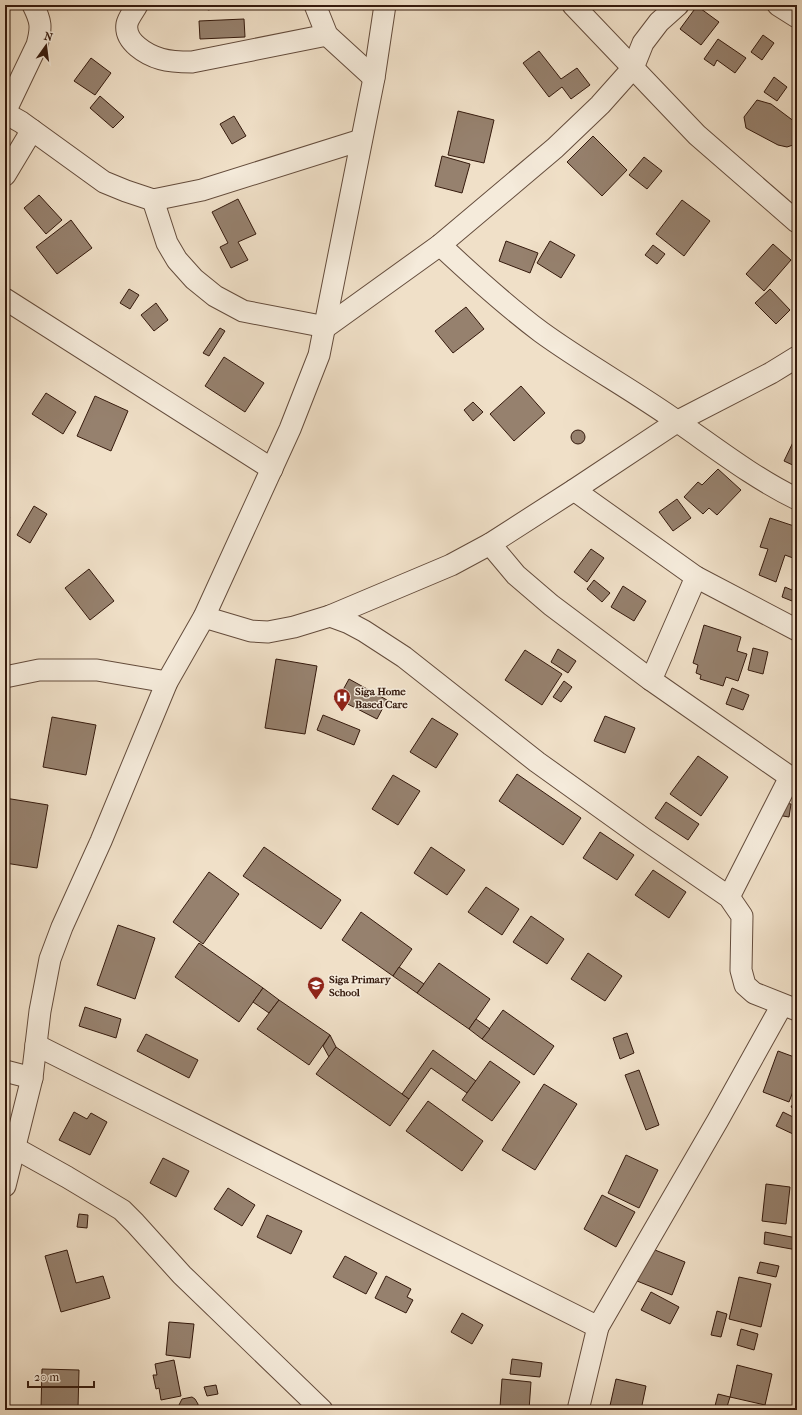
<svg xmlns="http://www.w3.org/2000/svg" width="802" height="1415" font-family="'IM FELL French Canon',serif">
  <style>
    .building { fill: #96816e; stroke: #351a0d }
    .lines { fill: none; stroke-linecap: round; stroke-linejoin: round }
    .street-casing { stroke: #644c3c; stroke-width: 23 }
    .street { stroke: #f5ebdb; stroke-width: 21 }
    .labels { text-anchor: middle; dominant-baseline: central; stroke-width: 3; stroke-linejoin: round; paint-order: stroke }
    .poi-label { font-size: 11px; font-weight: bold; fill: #351a0d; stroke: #f5ebdb; text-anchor: start }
  </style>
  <rect width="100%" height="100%" fill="#f0e0c8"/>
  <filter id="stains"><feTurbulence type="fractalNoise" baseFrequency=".005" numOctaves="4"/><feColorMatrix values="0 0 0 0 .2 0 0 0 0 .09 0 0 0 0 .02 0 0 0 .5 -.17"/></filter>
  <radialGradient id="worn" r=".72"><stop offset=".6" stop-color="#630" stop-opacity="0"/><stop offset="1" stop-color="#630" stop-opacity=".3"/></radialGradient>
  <g class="building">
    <path d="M 198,5 L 217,5 L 209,10 L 202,8 Z"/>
    <path d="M 697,6 L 719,22 L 701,45 L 680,29 Z"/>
    <path d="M 244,19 L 245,37 L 200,39 L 199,21 Z"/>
    <path d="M 763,35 L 774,43 L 762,60 L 751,52 Z"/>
    <path d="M 718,39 L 746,58 L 735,73 L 717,60 L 714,66 L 704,59 Z"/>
    <path d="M 539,51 L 561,79 L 577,68 L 590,85 L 571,99 L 562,87 L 549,97 L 523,63 Z"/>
    <path d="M 91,58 L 111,73 L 95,95 L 74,81 Z"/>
    <path d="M 774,77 L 787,87 L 777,101 L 764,92 Z"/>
    <path d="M 100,96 L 124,117 L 113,128 L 90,108 Z"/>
    <path d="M 757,100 L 771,104 L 795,122 L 797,130 L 796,144 L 787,147 L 778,145 L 746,128 L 744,117 Z"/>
    <path d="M 458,111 L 494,120 L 484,163 L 448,155 Z"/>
    <path d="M 234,116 L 246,136 L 232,144 L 220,124 Z"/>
    <path d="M 593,136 L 627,170 L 602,196 L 567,162 Z"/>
    <path d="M 442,156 L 470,164 L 462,193 L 435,186 Z"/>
    <path d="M 644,157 L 662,171 L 647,189 L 629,175 Z"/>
    <path d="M 39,195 L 62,220 L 46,234 L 24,208 Z"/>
    <path d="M 238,199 L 256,234 L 238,242 L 248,260 L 231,268 L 220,247 L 228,243 L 212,212 Z"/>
    <path d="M 682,200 L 710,221 L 684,256 L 656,234 Z"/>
    <path d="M 71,220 L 92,248 L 57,274 L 36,247 Z"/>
    <path d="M 506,241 L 538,253 L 530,273 L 499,261 Z"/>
    <path d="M 550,241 L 575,255 L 561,278 L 537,263 Z"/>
    <path d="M 773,244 L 791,260 L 764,291 L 746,274 Z"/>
    <path d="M 653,245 L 665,254 L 657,264 L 645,255 Z"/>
    <path d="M 129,289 L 139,295 L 130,309 L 120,303 Z"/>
    <path d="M 770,289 L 790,310 L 776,324 L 755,303 Z"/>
    <path d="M 156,303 L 168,320 L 154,331 L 141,315 Z"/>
    <path d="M 466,307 L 484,329 L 453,353 L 435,331 Z"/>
    <path d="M 220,328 L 225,331 L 209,356 L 203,353 Z"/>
    <path d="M 224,357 L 264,383 L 245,412 L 205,386 Z"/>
    <path d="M 521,386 L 545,413 L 514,441 L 490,414 Z"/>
    <path d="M 46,393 L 76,412 L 63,434 L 32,414 Z"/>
    <path d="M 95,396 L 128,411 L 111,451 L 77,436 Z"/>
    <path d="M 473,402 L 483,412 L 473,421 L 464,410 Z"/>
    <circle cx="578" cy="437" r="7"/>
    <path d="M 796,436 L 797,436 L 797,467 L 784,461 Z"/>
    <path d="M 718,469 L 741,490 L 717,515 L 709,508 L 703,514 L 684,497 L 698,482 L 702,485 Z"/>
    <path d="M 677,499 L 691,518 L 673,531 L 659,512 Z"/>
    <path d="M 34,506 L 47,514 L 30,543 L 17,535 Z"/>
    <path d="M 5,513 L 10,517 L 5,523 Z"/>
    <path d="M 770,518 L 797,527 L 797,554 L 795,553 L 793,558 L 785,555 L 776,582 L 759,575 L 768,549 L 760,547 Z"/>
    <path d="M 591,549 L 604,558 L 587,582 L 574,572 Z"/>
    <path d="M 89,569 L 114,601 L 90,620 L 65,588 Z"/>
    <path d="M 797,576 L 797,603 L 782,597 L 785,587 L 792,590 Z"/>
    <path d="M 594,580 L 610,593 L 602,602 L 587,589 Z"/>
    <path d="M 623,586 L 646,601 L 634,621 L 611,607 Z"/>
    <path d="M 704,625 L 741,637 L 737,651 L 747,654 L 738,681 L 726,677 L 723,686 L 700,679 L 701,675 L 696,673 L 698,665 L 693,663 Z"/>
    <path d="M 753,648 L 768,652 L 763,674 L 748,670 Z"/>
    <path d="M 558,649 L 576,661 L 568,673 L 551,662 Z"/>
    <path d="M 525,650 L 562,674 L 542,705 L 505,680 Z"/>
    <path d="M 276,659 L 317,666 L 305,734 L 265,728 Z"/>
    <path d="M 349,679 L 387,700 L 377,719 L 338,699 Z"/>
    <path d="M 564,681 L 572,687 L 561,702 L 553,697 Z"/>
    <path d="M 732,688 L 749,695 L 743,710 L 726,704 Z"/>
    <path d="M 323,715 L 360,730 L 354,745 L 317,730 Z"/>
    <path d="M 605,716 L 635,728 L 625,753 L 594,741 Z"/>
    <path d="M 52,717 L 96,725 L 86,775 L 43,767 Z"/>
    <path d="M 432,718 L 458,734 L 436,768 L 410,752 Z"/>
    <path d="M 698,756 L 728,777 L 701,816 L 670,794 Z"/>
    <path d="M 517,774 L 581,818 L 563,845 L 499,801 Z"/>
    <path d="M 393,775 L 420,791 L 398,825 L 372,809 Z"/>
    <path d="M 5,798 L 48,805 L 37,868 L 5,863 Z"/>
    <path d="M 666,802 L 699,824 L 688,840 L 655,818 Z"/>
    <path d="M 780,802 L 791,804 L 789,817 L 777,815 Z"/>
    <path d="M 600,832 L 634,855 L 617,880 L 583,858 Z"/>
    <path d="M 264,847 L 341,900 L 321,929 L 243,876 Z"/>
    <path d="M 431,847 L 465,870 L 447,895 L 414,873 Z"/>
    <path d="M 653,870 L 686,892 L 669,918 L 635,895 Z"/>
    <path d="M 209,872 L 239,894 L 203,944 L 173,922 Z"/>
    <path d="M 486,887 L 519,909 L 502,935 L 468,912 Z"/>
    <path d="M 361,912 L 412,949 L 393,976 L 342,940 Z"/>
    <path d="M 531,916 L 564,939 L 547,964 L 513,942 Z"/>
    <path d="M 118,925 L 155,938 L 135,999 L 97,985 Z"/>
    <path d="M 199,943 L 263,988 L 239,1022 L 175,977 Z"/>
    <path d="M 588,953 L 622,976 L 605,1001 L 571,979 Z"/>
    <path d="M 439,963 L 490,999 L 469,1029 L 417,993 Z"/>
    <path d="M 399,967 L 424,984 L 417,993 L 393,976 Z"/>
    <path d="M 263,988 L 279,1000 L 269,1013 L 253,1002 Z"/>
    <path d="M 279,1000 L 330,1035 L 309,1065 L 257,1029 Z"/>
    <path d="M 85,1007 L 121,1019 L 116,1038 L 79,1026 Z"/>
    <path d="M 503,1010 L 554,1046 L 534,1075 L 482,1039 Z"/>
    <path d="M 476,1019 L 490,1029 L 482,1039 L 469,1029 Z"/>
    <path d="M 627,1033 L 634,1053 L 620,1059 L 613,1038 Z"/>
    <path d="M 146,1034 L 198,1060 L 189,1078 L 137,1051 Z"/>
    <path d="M 330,1035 L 336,1047 L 329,1057 L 323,1046 Z"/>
    <path d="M 336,1047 L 409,1099 L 390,1126 L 316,1074 Z"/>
    <path d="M 433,1050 L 476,1081 L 467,1093 L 431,1068 L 409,1099 L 402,1094 Z"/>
    <path d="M 778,1051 L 797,1058 L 797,1081 L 789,1102 L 763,1092 Z"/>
    <path d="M 490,1061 L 520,1082 L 492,1121 L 462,1100 Z"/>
    <path d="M 639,1070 L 659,1125 L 646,1130 L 625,1075 Z"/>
    <path d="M 544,1084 L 577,1104 L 535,1170 L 502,1150 Z"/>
    <path d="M 797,1097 L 797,1110 L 791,1107 Z"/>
    <path d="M 428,1101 L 483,1141 L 462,1171 L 406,1131 Z"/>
    <path d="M 74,1112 L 87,1119 L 91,1113 L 107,1122 L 90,1155 L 59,1140 Z"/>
    <path d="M 783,1112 L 797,1119 L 797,1125 L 793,1134 L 776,1126 Z"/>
    <path d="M 626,1155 L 658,1170 L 639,1208 L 608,1193 Z"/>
    <path d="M 163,1158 L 189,1171 L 176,1197 L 150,1183 Z"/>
    <path d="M 766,1184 L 790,1187 L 786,1224 L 762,1221 Z"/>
    <path d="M 228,1188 L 255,1205 L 242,1226 L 214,1209 Z"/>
    <path d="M 602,1195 L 635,1212 L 616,1247 L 584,1229 Z"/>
    <path d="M 79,1214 L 88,1215 L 87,1228 L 77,1227 Z"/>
    <path d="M 267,1215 L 302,1231 L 291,1254 L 257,1237 Z"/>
    <path d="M 765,1232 L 797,1238 L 797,1250 L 764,1244 Z"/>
    <path d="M 650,1248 L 685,1262 L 672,1295 L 637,1281 Z"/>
    <path d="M 67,1250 L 76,1283 L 103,1276 L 110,1298 L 61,1312 L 45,1256 Z"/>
    <path d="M 345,1256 L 377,1273 L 366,1294 L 333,1277 Z"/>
    <path d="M 760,1262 L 779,1266 L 776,1277 L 757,1273 Z"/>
    <path d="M 386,1276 L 411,1289 L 407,1297 L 413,1300 L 406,1313 L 375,1298 Z"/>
    <path d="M 739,1277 L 771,1284 L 761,1327 L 729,1319 Z"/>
    <path d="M 651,1292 L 679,1307 L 670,1324 L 641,1310 Z"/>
    <path d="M 717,1311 L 727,1314 L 721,1337 L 711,1335 Z"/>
    <path d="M 462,1313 L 483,1325 L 472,1344 L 451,1332 Z"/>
    <path d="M 169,1322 L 194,1324 L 190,1358 L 166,1355 Z"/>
    <path d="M 741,1329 L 758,1334 L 754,1350 L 737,1345 Z"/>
    <path d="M 512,1359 L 542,1363 L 540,1377 L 510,1374 Z"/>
    <path d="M 174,1360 L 181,1396 L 161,1400 L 159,1388 L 156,1389 L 153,1375 L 157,1375 L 155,1364 Z"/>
    <path d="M 737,1365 L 772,1374 L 765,1405 L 730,1397 Z"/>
    <path d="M 42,1369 L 79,1370 L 78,1408 L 41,1408 Z"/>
    <path d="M 502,1379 L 531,1382 L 529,1410 L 503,1410 L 504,1407 L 500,1407 Z"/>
    <path d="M 616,1379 L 646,1386 L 641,1410 L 609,1410 Z"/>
    <path d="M 216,1385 L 218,1394 L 207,1396 L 204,1387 Z"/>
    <path d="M 718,1394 L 730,1397 L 726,1410 L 714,1410 Z"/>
    <path d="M 192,1397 L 195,1399 L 198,1404 L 198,1410 L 179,1410 L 179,1405 L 182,1399 Z"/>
  </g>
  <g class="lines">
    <g class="street-casing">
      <g id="street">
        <path d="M 137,5 C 134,11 128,18 127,24 C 124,42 147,55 161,59 C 171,62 182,62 192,62 L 327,35"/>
        <path d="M 315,5 L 327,35 L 374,78"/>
        <path d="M 573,5 L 697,135 L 797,222"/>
        <path d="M 778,5 L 797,17"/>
        <path d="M 5,112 L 37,45 C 42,27 41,21 33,5"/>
        <path d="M 5,113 L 21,122 L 104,182 L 126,191 L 153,200 L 202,190 L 361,140"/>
        <path d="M 5,175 L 32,130"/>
        <path d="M 153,200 L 167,243 L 177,260 L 194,279 L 215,296 L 243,311 L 326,327 L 440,245 L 555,148 L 600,105 L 633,68 L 643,43 L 659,22 L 678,5"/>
        <path d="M 440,245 C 472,275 505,305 541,332 C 585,364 633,390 678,422 C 717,449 754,478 797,499"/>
        <path d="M 5,299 L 272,469"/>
        <path d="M 574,490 L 696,577 L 797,630"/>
        <path d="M 490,544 L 516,575 L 551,605 L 651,680 L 790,777 L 797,779"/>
        <path d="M 330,616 L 349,623 L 364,631 L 404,657 L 537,762 L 643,838 L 729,897 L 742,916 L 741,970 L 745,985 L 754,993 L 797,1010"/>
        <path d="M 204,617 L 251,631 L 268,632 L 294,627 L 330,616 L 451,565 L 490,544 L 574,490 L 678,421 L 771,373 L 797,357"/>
        <path d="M 5,677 L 39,670 L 97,670 L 167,682"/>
        <path d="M 651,680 L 696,577"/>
        <path d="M 729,897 L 790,777"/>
        <path d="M 36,1045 L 598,1327"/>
        <path d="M 5,1071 L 32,1078"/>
        <path d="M 15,1148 L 67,1177 L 122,1210 L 135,1223 L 182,1275 L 322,1410"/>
        <path d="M 5,1186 L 32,1078 L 40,1011 L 50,959 L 62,927 L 101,841 L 167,682 L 204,617 L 290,429 L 319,355 L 374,78 L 385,5"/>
        <path d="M 578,1410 L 598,1327 L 718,1120 L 782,1005"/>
      </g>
    </g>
    <use href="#street" class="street"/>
  </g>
  <defs>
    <g id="hospital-pin" transform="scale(0.9)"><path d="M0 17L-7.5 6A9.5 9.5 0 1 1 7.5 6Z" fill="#8f2418" stroke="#f5ebdb"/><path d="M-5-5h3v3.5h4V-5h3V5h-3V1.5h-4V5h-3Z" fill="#fff"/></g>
    <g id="school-pin" transform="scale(0.9)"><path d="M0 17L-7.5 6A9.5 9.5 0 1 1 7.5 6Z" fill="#8f2418" stroke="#f5ebdb"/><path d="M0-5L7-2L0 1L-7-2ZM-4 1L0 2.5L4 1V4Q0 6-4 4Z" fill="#fff"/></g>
  </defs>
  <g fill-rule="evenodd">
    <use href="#hospital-pin" x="342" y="697"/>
    <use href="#school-pin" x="316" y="985"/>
  </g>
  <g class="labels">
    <g class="poi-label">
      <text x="355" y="691">Siga Home<tspan x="355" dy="13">Based Care</tspan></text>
      <text x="329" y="979">Siga Primary<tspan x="329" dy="13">School</tspan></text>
    </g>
  </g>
  <rect width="802" height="1415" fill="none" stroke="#f0e0c8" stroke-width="20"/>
  <rect x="6" y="6" width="790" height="1403" fill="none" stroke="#351a0d" stroke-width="2"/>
  <rect x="10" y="10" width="782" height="1395" fill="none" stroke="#351a0d"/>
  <g transform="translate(46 46) rotate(14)" stroke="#f5ebdb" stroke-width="3" paint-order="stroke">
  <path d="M0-3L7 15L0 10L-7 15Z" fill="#351a0d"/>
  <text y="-6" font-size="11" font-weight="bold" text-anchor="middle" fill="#351a0d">N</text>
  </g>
  <path d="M28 1381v6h66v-6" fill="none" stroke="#351a0d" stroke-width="2"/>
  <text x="34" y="1381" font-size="12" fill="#351a0d" stroke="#f5ebdb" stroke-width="3" paint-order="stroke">20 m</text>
  <rect width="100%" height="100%" filter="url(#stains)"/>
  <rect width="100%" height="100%" fill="url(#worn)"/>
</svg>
